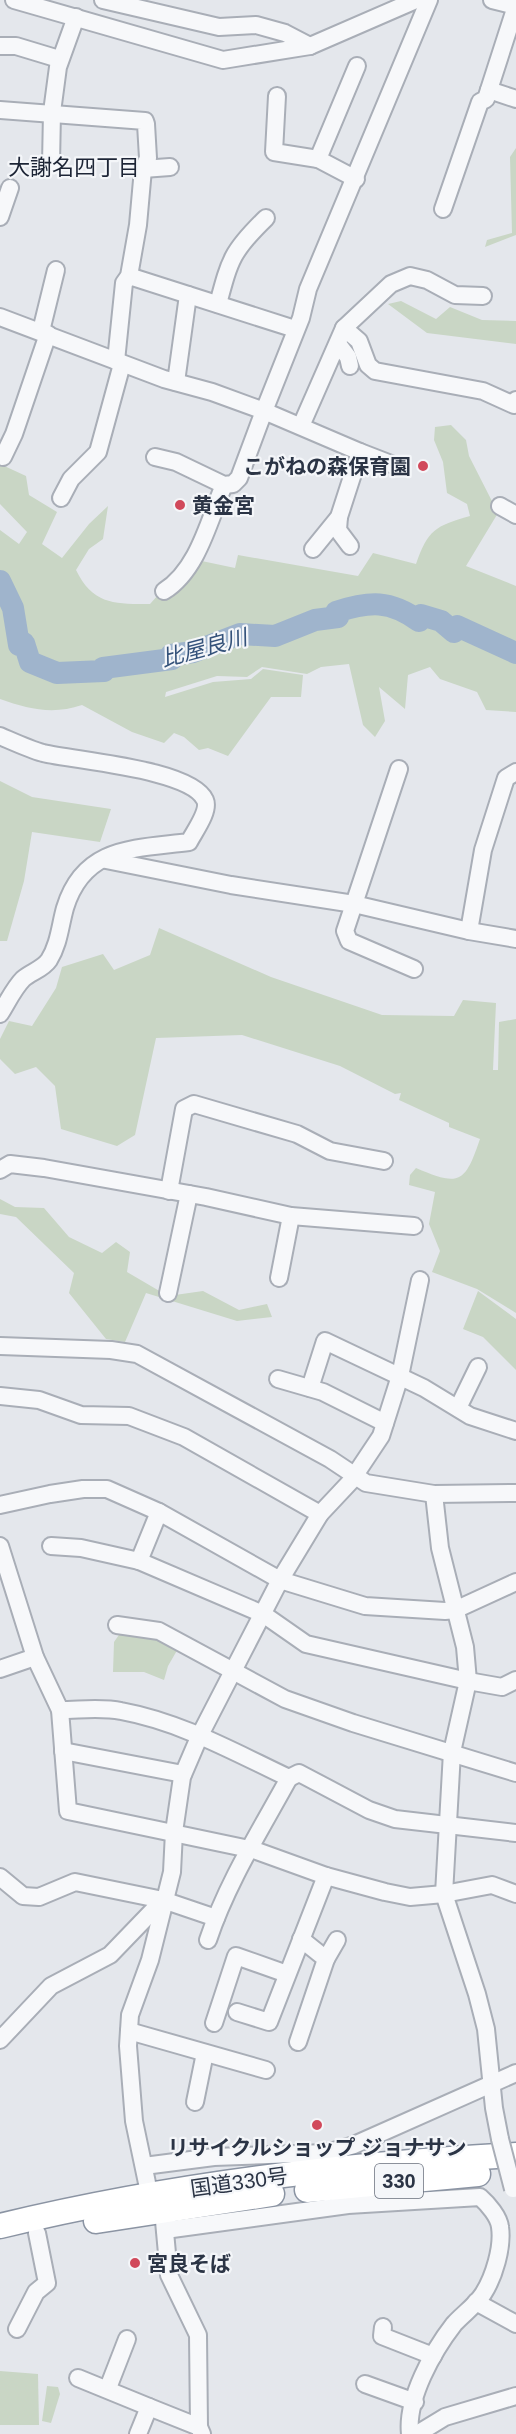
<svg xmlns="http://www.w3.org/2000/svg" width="516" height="2434" font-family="Helvetica,'Noto Sans JP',sans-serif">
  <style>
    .green { fill: #c9d6c5 }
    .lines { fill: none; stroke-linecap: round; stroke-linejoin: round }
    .river { stroke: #9fb4cc; stroke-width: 22 }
    .minor-casing { stroke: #a9aeb7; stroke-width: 20 }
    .highway-casing { stroke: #8b94a3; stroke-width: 27 }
    .minor { stroke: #f7f8fa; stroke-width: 16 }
    .highway { stroke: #fff; stroke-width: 24 }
    .minor-bridge-casing { stroke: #a9aeb7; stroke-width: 20; stroke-linecap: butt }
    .minor-bridge { stroke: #f7f8fa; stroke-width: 16 }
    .poi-dot { fill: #d1495b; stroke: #f4f6f9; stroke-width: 2 }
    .labels { text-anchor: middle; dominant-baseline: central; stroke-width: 4.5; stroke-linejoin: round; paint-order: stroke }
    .shield { fill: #f4f6f9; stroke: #676e7b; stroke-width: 1.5 }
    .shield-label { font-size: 20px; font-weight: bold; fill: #2b3445 }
    .poi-label { font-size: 21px; font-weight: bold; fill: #2b3445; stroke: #f4f6f9; text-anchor: start }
    .street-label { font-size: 21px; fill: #2b3445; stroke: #f4f6f9 }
    .neighbourhood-label { font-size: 22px; fill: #1d2536; stroke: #f4f6f9 }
    .water-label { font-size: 22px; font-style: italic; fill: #34527a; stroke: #f4f6f9 }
  </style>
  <rect width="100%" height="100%" fill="#e4e7ec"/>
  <g class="green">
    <path d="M 516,148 L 516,235 L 485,247 L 487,240 L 512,233 L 510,157 Z"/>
    <path d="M 401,301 L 436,319 L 450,307 L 482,320 L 516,321 L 516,344 L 427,333 L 388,304 Z"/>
    <path d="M 451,425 L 466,440 L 469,456 L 498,513 L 466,566 L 516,586 L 516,712 L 486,710 L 477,692 L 440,679 L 430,667 L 408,675 L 405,709 L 379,687 L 385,721 L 375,737 L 363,725 L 349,664 L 321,667 L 307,674 L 262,667 L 247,677 L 217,676 L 166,692 L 165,697 L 213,682 L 251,679 L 263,669 L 303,675 L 301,697 L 271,697 L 228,756 L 208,748 L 199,750 L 184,737 L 174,733 L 164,743 L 132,732 L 82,705 C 53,715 28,709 0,699 L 0,530 L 19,544 L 27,532 L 0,504 L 0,464 L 26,476 L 29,495 L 57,512 L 42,544 L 62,558 L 89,524 L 108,506 L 103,539 L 89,549 L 76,570 C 93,605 115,604 150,604 L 167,585 L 197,560 L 235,568 L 238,555 L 358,576 L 373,553 L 416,564 C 428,530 435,526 470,516 L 467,504 L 447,493 L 443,462 L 434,440 L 435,427 Z"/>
    <path d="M 0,781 L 32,797 L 111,809 L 100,842 L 32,832 L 24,881 L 7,941 L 0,941 Z"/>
    <path d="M 159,928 L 271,977 L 382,1015 L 454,1016 L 463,1000 L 496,1003 L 493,1070 L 498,1070 L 499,1022 L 516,1019 L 516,1313 L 477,1289 L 432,1272 L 440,1251 L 429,1224 L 435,1192 L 409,1185 L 410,1175 L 416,1168 C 460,1187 465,1183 480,1139 L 449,1127 L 449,1123 L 399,1100 L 401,1093 L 395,1094 L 340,1066 L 242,1035 L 156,1038 L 135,1135 L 117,1146 L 61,1129 L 55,1086 L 36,1067 L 15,1074 L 0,1059 L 0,1039 L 9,1021 L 32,1026 L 56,988 L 62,967 L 103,954 L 114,970 L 150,955 Z"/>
    <path d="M 0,1199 L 15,1207 L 44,1208 L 69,1237 L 102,1253 L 116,1242 L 130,1252 L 127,1272 L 168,1296 L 203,1291 L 239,1310 L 267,1304 L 272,1317 L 237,1321 L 146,1293 L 125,1342 L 106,1339 L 69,1293 L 74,1273 L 16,1217 L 0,1214 Z"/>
    <path d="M 478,1291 L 516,1319 L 516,1370 L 483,1337 L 463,1329 Z"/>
    <path d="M 121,1632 L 156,1635 L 179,1647 L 168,1666 L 164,1680 L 144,1672 L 113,1672 L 114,1642 Z"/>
    <path d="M 0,2371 L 38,2374 L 39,2425 L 0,2425 Z"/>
    <path d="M 47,2386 L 58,2387 L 60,2394 L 51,2423 L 42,2421 Z"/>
  </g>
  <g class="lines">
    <path class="river" d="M 0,581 L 13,608 L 19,645 L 24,643 L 30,662 L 57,673 L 104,671 L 103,668 L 172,659 L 171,655 L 193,652 L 240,634 L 275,636 L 315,620 L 338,617 L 336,612 C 370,601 390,600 419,621 L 421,615 L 441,621 L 454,632 L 457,626 L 516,653"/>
    <g class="minor-casing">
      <g id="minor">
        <path d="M 14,0 L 223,60 L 310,46 L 416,0"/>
        <path d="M 103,0 L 219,27 L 256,25 L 285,33 L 310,46"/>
        <path d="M 492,0 L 516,6"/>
        <path d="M 0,46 L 16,46 L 59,59"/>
        <path d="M 489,90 L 516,99"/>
        <path d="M 277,96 L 274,152 L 318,159 L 356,179"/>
        <path d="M 0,110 L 145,121 L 146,124 L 148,158 L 143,169 L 138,225 L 129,276 L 124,283 L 116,361"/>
        <path d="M 318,159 L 357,66"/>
        <path d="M 51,164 L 52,112 L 58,67 L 76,17"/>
        <path d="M 143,169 L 170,167"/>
        <path d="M 443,209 L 480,102 L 486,99 L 516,6"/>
        <path d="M 0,217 L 10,188"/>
        <path d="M 129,276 L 295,329"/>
        <path d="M 218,304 C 230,259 232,251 266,218"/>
        <path d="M 0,317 L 164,379 L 212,392 L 264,411 L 301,318 L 308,289 L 429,0"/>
        <path d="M 344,328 L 359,341 L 368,365 L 375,371 L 483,391 L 514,405 L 516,400"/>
        <path d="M 41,331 L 56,270"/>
        <path d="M 338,344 L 348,357 L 350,366"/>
        <path d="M 176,382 L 188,295"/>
        <path d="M 301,426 L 344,328 L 391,284 L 410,276 L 427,280 L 455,295 L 483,296"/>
        <path d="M 360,452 L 391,464"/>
        <path d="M 3,457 L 14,434 L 48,334"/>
        <path d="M 155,457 L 176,462 L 224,485 L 233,484 L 239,478 L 264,411 L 360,452 L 339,517 L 313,549"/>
        <path d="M 61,498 L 71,479 L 98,452 L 122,364"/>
        <path d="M 500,506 L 516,515"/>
        <path d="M 339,517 L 338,530 L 350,546"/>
        <path d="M 164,591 C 198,570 209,520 224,485"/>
        <path d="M 0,736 C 14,742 29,749 43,753 C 76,761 191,769 205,800 C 210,811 194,832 189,842 C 134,849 84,846 65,908 C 60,926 59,944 49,960 C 43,969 31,972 23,979 C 14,988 7,1003 0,1014"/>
        <path d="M 399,769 L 345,931 L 349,941 L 414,969"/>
        <path d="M 106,860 L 231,885 L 354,904 L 469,931 L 516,939"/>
        <path d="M 469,931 L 483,850 L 506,778 L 516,772"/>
        <path d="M 0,1170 L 10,1164 L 44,1168 L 206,1197 L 291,1216 L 414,1226"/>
        <path d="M 169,1191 L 184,1109 L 194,1104 L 297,1134 L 330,1151 L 384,1161"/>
        <path d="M 279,1278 L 291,1216"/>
        <path d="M 168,1293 L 189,1194"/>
        <path d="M 0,1346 L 111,1350 L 137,1354 L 330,1459 L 366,1483 L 434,1494 L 516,1493"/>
        <path d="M 278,1379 L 323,1392 L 385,1423"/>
        <path d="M 310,1388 L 325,1341 L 424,1388 L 470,1416 L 516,1431"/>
        <path d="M 0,1396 L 39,1400 L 81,1415 L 129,1416 L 184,1437 L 320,1514"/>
        <path d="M 458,1408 L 478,1367"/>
        <path d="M 434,1494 L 440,1548 L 465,1647 L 468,1681 L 452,1752 L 444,1894 L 477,1994 L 486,2029 L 494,2108 L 500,2139"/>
        <path d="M 0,1505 L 50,1494 L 83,1489 L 107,1489 L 159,1512 L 280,1580 L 365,1606 L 445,1611 L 455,1610 L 516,1582"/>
        <path d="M 0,1546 L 35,1657 L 60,1710 L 68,1811 L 254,1850 L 326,1876 L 385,1892 L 410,1897 L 444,1894 L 492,1885 L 516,1894"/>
        <path d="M 51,1546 L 81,1548 L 139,1561 L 263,1614 L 306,1644 L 468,1681 L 502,1687 L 516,1680"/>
        <path d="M 139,1561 L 159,1512"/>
        <path d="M 117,1625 L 159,1631 L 285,1699 L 353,1723 L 516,1773"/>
        <path d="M 0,1669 L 35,1657"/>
        <path d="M 60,1710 C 80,1710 102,1707 121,1711 C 181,1722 234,1752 289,1778 L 299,1773 L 369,1810 L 395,1819 L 516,1833"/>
        <path d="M 63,1751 L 183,1774"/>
        <path d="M 0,1877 L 23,1896 L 39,1897 L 75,1882 L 163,1900 L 216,1918"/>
        <path d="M 208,1940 C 227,1883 260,1831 289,1778"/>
        <path d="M 326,1959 L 337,1940"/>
        <path d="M 237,2012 L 269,2022 L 326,1876"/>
        <path d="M 214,2023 L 236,1956 L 287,1974"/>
        <path d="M 129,2031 L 266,2070"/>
        <path d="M 0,2040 L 51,1986 L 110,1955 L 163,1900"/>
        <path d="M 298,2042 L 326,1959 L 301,1939"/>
        <path d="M 195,2102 L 205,2053"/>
        <path d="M 144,2166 L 214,2157 L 326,2153 L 354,2145 L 516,2073"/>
        <path d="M 147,2183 L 134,2121 L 128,2046 L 130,2015 L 150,1960 L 172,1872 L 174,1832 L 182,1777 L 200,1735 L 280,1580 L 320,1514 L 351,1481 L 381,1436 L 400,1376 L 420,1280"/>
        <path d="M 164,2221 L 169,2275 L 198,2335 L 199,2427 L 202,2434"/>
        <path d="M 165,2230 L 348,2205 L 480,2197 C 488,2204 499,2217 500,2227 C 503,2247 494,2277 483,2294 C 476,2305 463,2314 454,2324 C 433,2351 406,2399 410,2434"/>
        <path d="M 476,2302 L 516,2324"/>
        <path d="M 383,2327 L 382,2336 L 433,2356"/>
        <path d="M 17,2329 L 36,2292 L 47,2283 L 37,2233"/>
        <path d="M 78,2378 L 149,2407"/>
        <path d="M 365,2384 L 415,2402"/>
        <path d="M 108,2388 L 127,2339"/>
        <path d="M 138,2434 L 149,2407 L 199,2427"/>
        <path d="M 417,2434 L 445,2417 L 516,2396"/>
      </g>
    </g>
    <g class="highway-casing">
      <g id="highway">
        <path d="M 307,2190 L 478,2174"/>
        <path d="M 96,2221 L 272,2194"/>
        <path d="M 0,2226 C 169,2185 343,2164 516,2155"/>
      </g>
    </g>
    <use href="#minor" class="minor"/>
    <use href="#highway" class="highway"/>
    <g class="minor-bridge-casing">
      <path id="minor-bridge" d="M 500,2139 L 513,2189"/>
    </g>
    <use href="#minor-bridge" class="minor-bridge"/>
  </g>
  <g class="poi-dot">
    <circle cx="423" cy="466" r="6"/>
    <circle cx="180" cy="505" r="6"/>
    <circle cx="317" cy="2125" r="6"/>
    <circle cx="135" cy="2263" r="6"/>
  </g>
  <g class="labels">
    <rect class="shield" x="375" y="2164" width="48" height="34" rx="4.5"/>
    <g class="shield-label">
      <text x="399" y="2181">330</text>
    </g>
    <g class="poi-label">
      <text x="411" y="466" text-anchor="end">こがねの森保育園</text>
      <text x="192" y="505">黄金宮</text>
      <text x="317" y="2147" text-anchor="middle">リサイクルショップ ジョナサン</text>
      <text x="147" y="2263">宮良そば</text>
    </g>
    <g class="street-label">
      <text transform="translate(239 2182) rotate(-8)">国道330号</text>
    </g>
    <g class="neighbourhood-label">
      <text x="74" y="167">大謝名四丁目</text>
    </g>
    <g class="water-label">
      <text transform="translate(204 648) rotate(-15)">比屋良川</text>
    </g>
  </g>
</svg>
